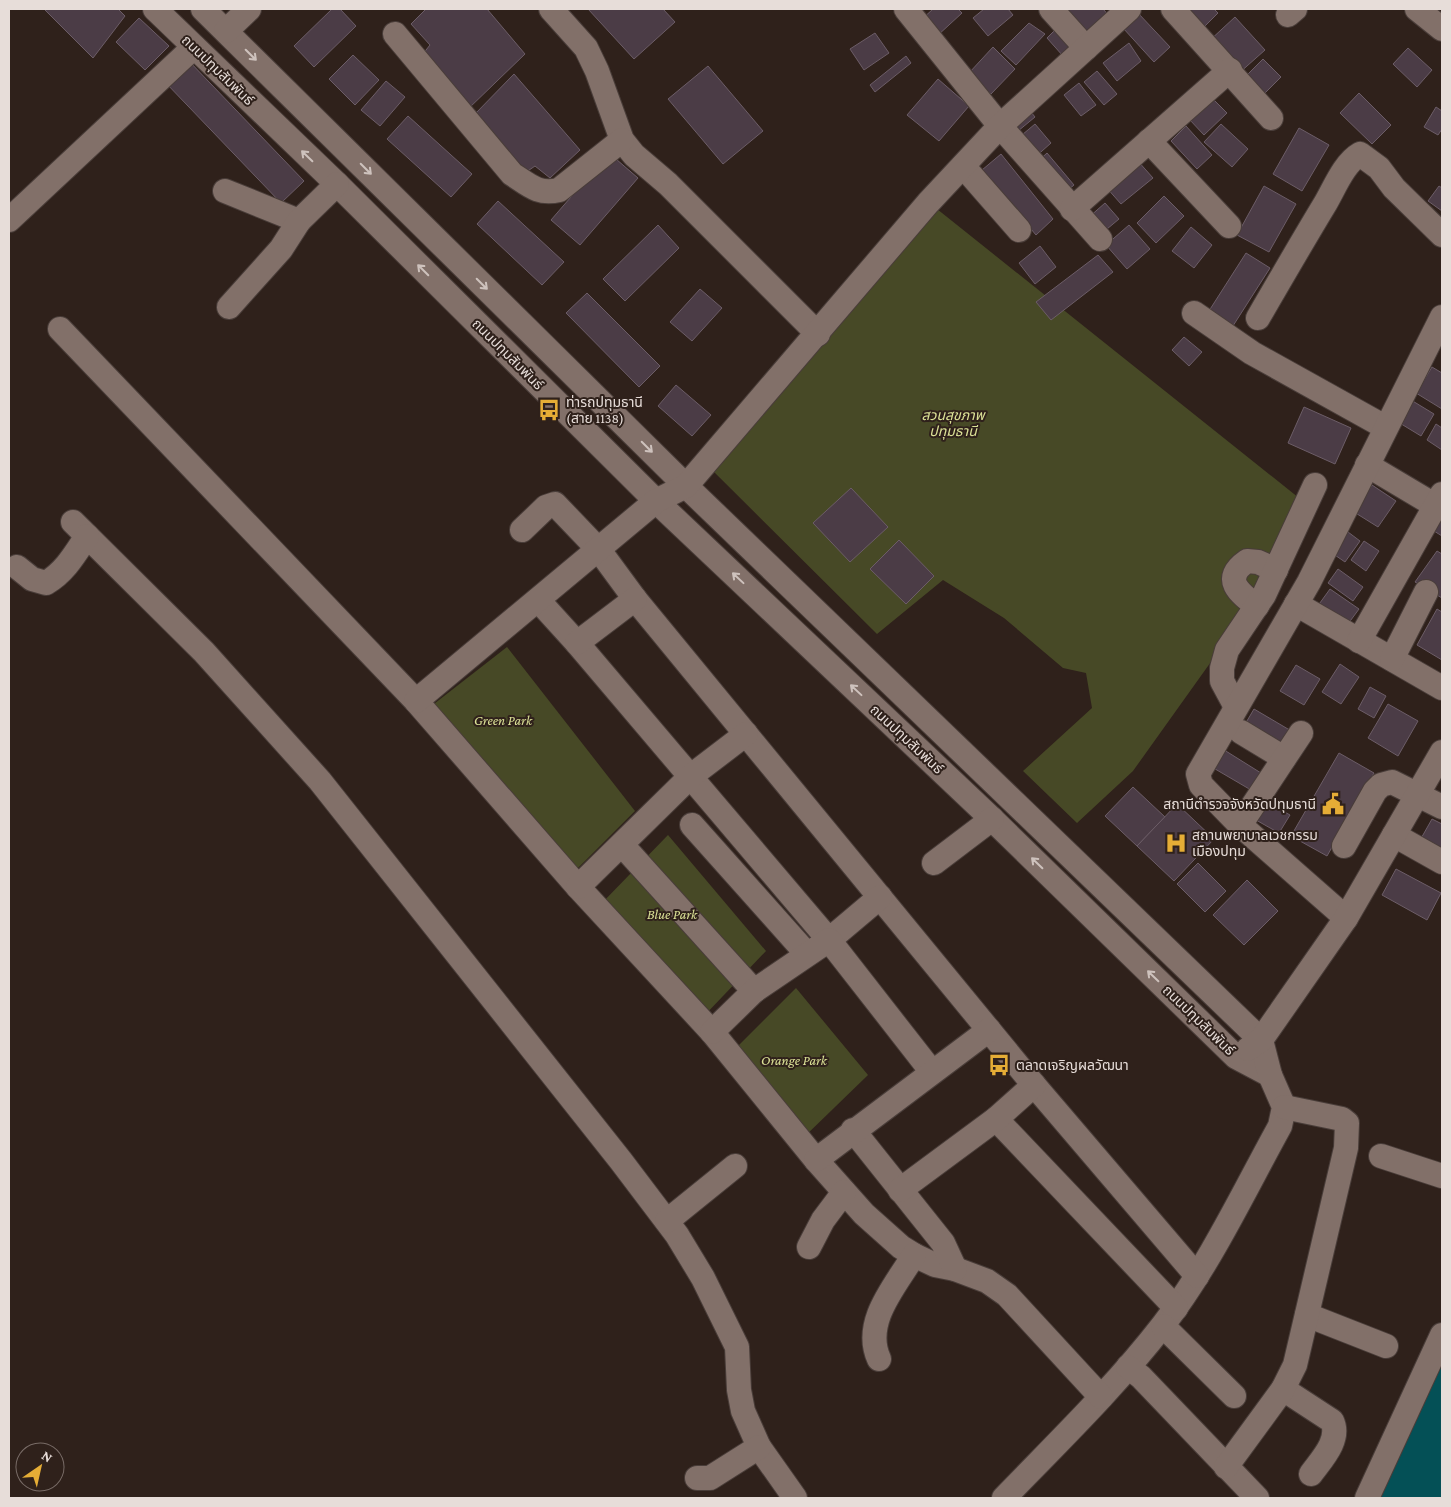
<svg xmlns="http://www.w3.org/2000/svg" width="1451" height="1507" font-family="'Crimson Pro','Noto Sans Thai',serif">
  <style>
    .green { fill: #474926 }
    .water { fill: #045056 }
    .building { fill: #4b3c46; stroke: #6c5d67 }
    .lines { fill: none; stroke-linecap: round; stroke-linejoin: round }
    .minor-casing { stroke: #493d39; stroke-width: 26 }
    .minor { stroke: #827069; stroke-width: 24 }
    .oneway { stroke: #cec2bd }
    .labels { text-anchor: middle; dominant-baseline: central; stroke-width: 4; stroke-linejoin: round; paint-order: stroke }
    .street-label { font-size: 14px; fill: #e7ddd9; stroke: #2f211b }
    .poi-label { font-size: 14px; fill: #e7ddd9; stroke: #2f211b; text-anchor: start }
    .park-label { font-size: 14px; font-style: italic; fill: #dbe196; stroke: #2f211b }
  </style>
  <rect width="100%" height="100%" fill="#2f211b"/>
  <g class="green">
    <path d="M 932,205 L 1299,498 L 1258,596 L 1133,771 L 1077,823 L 1023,771 L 1092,708 L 1086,673 L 1063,668 L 1004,618 L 943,580 L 877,634 L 709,467 Z"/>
    <path d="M 507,647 L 635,811 L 569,877 L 430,707 Z"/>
    <path d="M 668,835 L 766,951 L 703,1017 L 599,906 Z"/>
    <path d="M 796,988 L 868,1075 L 802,1139 L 727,1057 Z"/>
  </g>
  <path class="water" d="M 1442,1346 L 1442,1498 L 1375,1498 Z"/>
  <g class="building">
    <path d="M 44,9 L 118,9 L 125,16 L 93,58 Z"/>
    <path d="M 332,9 L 340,9 L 356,26 L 314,67 L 294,46 Z"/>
    <path d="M 426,9 L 487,9 L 525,54 L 467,110 L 422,55 L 430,45 L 411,24 Z"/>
    <path d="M 588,9 L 663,9 L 675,22 L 634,59 Z"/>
    <path d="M 933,9 L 958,9 L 962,13 L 937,36 L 921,20 Z"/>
    <path d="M 984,9 L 1008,9 L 1013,15 L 988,36 L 973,18 Z"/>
    <path d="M 1067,9 L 1103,9 L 1112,19 L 1091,37 Z"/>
    <path d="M 1191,9 L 1214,9 L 1218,13 L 1205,26 L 1189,11 Z"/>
    <path d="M 1138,13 L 1170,47 L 1154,62 L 1123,28 Z"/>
    <path d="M 1235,17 L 1265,50 L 1238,74 L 1208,42 Z"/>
    <path d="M 139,18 L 169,46 L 145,70 L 116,42 Z"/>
    <path d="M 1029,23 L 1045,34 L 1016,65 L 1001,51 Z"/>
    <path d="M 1059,26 L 1076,47 L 1063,56 L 1047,38 Z"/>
    <path d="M 875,33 L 889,53 L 864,70 L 850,49 Z"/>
    <path d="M 1129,43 L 1141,61 L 1117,81 L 1103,63 Z"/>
    <path d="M 993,47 L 1015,69 L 991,94 L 969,73 Z"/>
    <path d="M 1408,48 L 1432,70 L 1417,87 L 1393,64 Z"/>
    <path d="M 353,55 L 379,80 L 355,105 L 329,79 Z"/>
    <path d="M 906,56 L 911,63 L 875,92 L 870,85 Z"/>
    <path d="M 187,59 L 304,181 L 281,203 L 164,81 Z"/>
    <path d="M 1263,59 L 1281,77 L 1264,94 L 1246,76 Z"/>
    <path d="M 708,66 L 763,131 L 723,164 L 668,99 Z"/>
    <path d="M 1097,71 L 1117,94 L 1104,105 L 1084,82 Z"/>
    <path d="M 514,74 L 580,150 L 550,178 L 535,166 L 519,177 L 474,115 Z"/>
    <path d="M 938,79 L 969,106 L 939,141 L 907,115 Z"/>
    <path d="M 386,81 L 405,97 L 380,126 L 361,110 Z"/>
    <path d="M 1079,83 L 1096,105 L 1081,116 L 1064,95 Z"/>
    <path d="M 1359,93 L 1391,125 L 1372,144 L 1340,113 Z"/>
    <path d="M 1211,97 L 1227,113 L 1204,135 L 1189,119 Z"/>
    <path d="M 1027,107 L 1035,117 L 1012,136 L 1004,126 Z"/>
    <path d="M 1436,107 L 1442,111 L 1442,129 L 1438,135 L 1424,127 Z"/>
    <path d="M 408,116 L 472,174 L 451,197 L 387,139 Z"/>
    <path d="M 1035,124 L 1051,143 L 1033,159 L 1016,140 Z"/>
    <path d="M 1221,124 L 1248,149 L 1232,167 L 1204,142 Z"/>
    <path d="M 1186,126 L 1212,155 L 1197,169 L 1171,141 Z"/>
    <path d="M 1299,128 L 1329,145 L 1302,191 L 1273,174 Z"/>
    <path d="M 609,153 L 638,178 L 580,245 L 551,220 Z"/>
    <path d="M 1047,153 L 1074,185 L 1062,195 L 1035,164 Z"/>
    <path d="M 1001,154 L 1053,219 L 1036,235 L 982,170 Z"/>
    <path d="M 1137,160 L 1153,178 L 1121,204 L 1106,187 Z"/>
    <path d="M 1264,186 L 1296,204 L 1269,252 L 1237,235 Z"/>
    <path d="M 1439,186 L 1442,188 L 1442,211 L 1428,201 Z"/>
    <path d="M 1164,196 L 1184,216 L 1156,243 L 1137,223 Z"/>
    <path d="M 498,201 L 564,262 L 542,285 L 477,224 Z"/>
    <path d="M 1105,203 L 1119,219 L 1101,234 L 1088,218 Z"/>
    <path d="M 658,225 L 679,248 L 625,301 L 603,279 Z"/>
    <path d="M 1129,225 L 1150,249 L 1127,269 L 1106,245 Z"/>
    <path d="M 1191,227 L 1212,245 L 1194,268 L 1172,251 Z"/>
    <path d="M 1040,246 L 1056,267 L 1035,284 L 1019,263 Z"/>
    <path d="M 1246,253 L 1270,268 L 1231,329 L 1207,314 Z"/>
    <path d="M 1098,255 L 1113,272 L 1051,320 L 1036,302 Z"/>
    <path d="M 700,289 L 722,308 L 692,341 L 670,322 Z"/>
    <path d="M 587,293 L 660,366 L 639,387 L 566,313 Z"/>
    <path d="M 1184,337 L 1202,352 L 1189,366 L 1172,350 Z"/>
    <path d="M 1432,367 L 1442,373 L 1442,409 L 1416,393 Z"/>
    <path d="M 676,385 L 711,415 L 692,436 L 658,406 Z"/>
    <path d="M 1411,400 L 1434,414 L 1421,436 L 1398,422 Z"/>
    <path d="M 1304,407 L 1351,428 L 1335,464 L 1288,443 Z"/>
    <path d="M 1436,424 L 1442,428 L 1442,450 L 1427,440 Z"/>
    <path d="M 1372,485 L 1396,501 L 1378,527 L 1354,512 Z"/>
    <path d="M 851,488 L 888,527 L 850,562 L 813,523 Z"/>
    <path d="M 1442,518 L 1442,536 L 1434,531 Z"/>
    <path d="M 1344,529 L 1360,541 L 1345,562 L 1329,551 Z"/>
    <path d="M 899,540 L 934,576 L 906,604 L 870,569 Z"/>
    <path d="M 1364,541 L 1379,551 L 1366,571 L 1351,560 Z"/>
    <path d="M 1437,551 L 1442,554 L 1442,598 L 1415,582 Z"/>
    <path d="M 1338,569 L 1363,587 L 1353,601 L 1328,583 Z"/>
    <path d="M 1330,589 L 1359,609 L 1345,628 L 1317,607 Z"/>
    <path d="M 1437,609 L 1442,612 L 1442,660 L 1417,645 Z"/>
    <path d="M 1340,664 L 1359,677 L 1341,704 L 1322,692 Z"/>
    <path d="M 1296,665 L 1320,679 L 1304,705 L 1280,691 Z"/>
    <path d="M 1370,687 L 1386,696 L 1374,718 L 1358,709 Z"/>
    <path d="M 1388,704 L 1418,721 L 1398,756 L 1368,738 Z"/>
    <path d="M 1254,709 L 1293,732 L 1282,748 L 1244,726 Z"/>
    <path d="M 1221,748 L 1261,773 L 1251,790 L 1210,766 Z"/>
    <path d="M 1339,753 L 1374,773 L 1327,856 L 1291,836 Z"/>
    <path d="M 1133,787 L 1165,817 L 1137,846 L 1105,816 Z"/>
    <path d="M 1267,802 L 1290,815 L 1279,833 L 1256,820 Z"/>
    <path d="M 1177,804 L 1214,839 L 1174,881 L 1137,846 Z"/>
    <path d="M 1432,819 L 1442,824 L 1442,854 L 1419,842 Z"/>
    <path d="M 1198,863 L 1226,891 L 1205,912 L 1177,884 Z"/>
    <path d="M 1396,869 L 1441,893 L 1427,920 L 1382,895 Z"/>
    <path d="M 1247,880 L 1278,911 L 1244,945 L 1213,915 Z"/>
  </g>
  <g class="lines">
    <g class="minor-casing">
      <g id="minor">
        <path d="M 155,9 L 337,184 L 656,501 L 992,819 L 1236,1057 L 1270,1075"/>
        <path d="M 203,9 L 686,486 L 1261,1040 L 1270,1075 L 1284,1107 L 1280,1126 C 1243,1193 1210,1264 1163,1325 C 1115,1387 1058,1442 1004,1498"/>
        <path d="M 551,9 L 586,48 L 597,71 L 622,140 L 634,155 L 668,184 L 818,334"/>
        <path d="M 906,9 L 1000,126 L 1100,239"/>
        <path d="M 1051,9 L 1086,48"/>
        <path d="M 1173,9 L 1271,118"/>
        <path d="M 1417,9 L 1442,29"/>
        <path d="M 1288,15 L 1295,9"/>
        <path d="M 226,31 L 249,9"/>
        <path d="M 395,34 L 512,174 C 529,185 538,195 559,190 L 622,140"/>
        <path d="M 1149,141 L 1229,226"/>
        <path d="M 963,166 L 1019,230"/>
        <path d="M 225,191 L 299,221"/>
        <path d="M 1072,209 L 1230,70"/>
        <path d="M 9,220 L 194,47"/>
        <path d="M 229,307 L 281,249 L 299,221 L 337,184"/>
        <path d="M 1194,313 L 1252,353 L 1385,427"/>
        <path d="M 1258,318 C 1280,280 1302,242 1325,204 C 1334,189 1344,163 1360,154 L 1379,168 L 1394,188 L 1442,235"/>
        <path d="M 60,329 L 416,701 L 578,887 L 712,1032 L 816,1160 L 864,1214 L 901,1247 L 914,1255 L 935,1265 L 955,1269 L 987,1281 L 1007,1295 L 1101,1397"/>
        <path d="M 1367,465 L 1436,506"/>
        <path d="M 73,522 L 204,652 L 320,781 L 621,1161 L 677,1235 L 703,1278 L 737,1347 L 739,1390 L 743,1411 L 759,1447 L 795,1498"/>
        <path d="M 522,530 L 546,507 L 555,504 L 599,550 L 635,599 L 1034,1085 L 1197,1276"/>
        <path d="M 17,567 L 32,579 L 46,583 C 65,572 75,554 87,536"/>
        <path d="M 538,600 L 577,643 L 829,940 L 880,897"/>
        <path d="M 1296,604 L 1442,688"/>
        <path d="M 1257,606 C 1239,593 1221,579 1247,561 L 1258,562 L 1276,570"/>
        <path d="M 1359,641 L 1442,494"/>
        <path d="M 577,643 L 635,599"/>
        <path d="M 1392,659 L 1426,592"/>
        <path d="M 416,701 L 656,501 L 686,486 L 928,203 L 1000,126 L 1129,9"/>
        <path d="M 1236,707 L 1222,681 L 1222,668 L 1227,650 L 1264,595 L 1315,485"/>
        <path d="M 1241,732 L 1284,758"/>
        <path d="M 692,825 L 807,954"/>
        <path d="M 1240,825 L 1301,733"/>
        <path d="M 1394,835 L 1442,862"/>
        <path d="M 623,846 L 754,991"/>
        <path d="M 1344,846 L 1375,791 L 1381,785 L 1392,782 L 1442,807"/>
        <path d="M 934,863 L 992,819"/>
        <path d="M 578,887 L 691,776 L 746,734"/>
        <path d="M 1346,918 L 1240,825 L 1201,785 L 1198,774 L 1309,582 L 1442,317"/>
        <path d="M 712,1032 L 754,991 L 829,940 L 932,1072"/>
        <path d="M 1248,1049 L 1261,1040 L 1346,918 L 1442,752"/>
        <path d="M 996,1119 L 1176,1308"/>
        <path d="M 853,1130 L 943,1243 L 955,1269"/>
        <path d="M 1381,1156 L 1442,1176"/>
        <path d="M 816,1160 L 989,1030"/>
        <path d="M 900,1190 L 996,1119 L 1034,1085"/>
        <path d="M 667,1221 L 735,1166"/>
        <path d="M 809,1247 L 823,1220 L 844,1192"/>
        <path d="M 1307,1315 L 1386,1346"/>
        <path d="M 1163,1326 L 1234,1396"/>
        <path d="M 879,1359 C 862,1322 896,1285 914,1255"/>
        <path d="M 1128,1367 L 1141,1377 L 1257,1498"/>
        <path d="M 1283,1389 L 1332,1421 C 1341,1440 1321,1460 1311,1474"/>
        <path d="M 1226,1467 L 1283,1389 L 1295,1365 L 1346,1148 L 1347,1123 L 1342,1119 L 1284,1107"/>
        <path d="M 697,1478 L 710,1478 L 759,1447"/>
        <path d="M 1367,1498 L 1442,1335"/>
      </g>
    </g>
    <use href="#minor" class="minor"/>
  </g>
  <defs><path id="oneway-shaft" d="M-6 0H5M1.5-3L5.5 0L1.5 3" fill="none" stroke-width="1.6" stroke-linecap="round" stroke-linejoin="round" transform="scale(1.25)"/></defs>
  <g class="oneway">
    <use href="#oneway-shaft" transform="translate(251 55) rotate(45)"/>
    <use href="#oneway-shaft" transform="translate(307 156) rotate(-136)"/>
    <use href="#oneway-shaft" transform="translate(366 169) rotate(45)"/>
    <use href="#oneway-shaft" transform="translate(423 270) rotate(-135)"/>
    <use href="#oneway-shaft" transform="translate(482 284) rotate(45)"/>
    <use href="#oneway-shaft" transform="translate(647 447) rotate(45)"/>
    <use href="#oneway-shaft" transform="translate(738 578) rotate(-137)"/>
    <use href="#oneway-shaft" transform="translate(856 690) rotate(-137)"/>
    <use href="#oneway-shaft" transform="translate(1037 863) rotate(-136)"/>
    <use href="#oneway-shaft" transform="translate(1153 976) rotate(-136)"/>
  </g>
  <defs>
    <g id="bus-bare" transform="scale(1.725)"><path d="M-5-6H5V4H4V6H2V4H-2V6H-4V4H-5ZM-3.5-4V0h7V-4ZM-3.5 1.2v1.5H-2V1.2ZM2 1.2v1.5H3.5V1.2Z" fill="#e5ad36" stroke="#2f211b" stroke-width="2.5" paint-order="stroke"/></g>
    <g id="civic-bare" transform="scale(1.725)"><path d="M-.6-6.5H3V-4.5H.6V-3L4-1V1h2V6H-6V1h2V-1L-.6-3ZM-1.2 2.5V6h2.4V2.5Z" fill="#e5ad36" stroke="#2f211b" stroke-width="2.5" paint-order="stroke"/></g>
    <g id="hospital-bare" transform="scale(1.725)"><path d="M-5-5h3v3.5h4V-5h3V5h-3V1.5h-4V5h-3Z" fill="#e5ad36" stroke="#2f211b" stroke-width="2.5" paint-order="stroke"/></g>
  </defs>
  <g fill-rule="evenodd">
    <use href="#bus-bare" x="549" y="410"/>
    <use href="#civic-bare" x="1333" y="804"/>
    <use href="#hospital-bare" x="1176" y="843"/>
    <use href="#bus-bare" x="999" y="1065"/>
  </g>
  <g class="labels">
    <g class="street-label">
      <text transform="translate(218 70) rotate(44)">ถนนปทุมสัมพันธ์</text>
      <text transform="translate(508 354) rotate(45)">ถนนปทุมสัมพันธ์</text>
      <text transform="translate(907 739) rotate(43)">ถนนปทุมสัมพันธ์</text>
      <text transform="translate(1199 1020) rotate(44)">ถนนปทุมสัมพันธ์</text>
    </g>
    <g class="poi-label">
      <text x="566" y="402">ท่ารถปทุมธานี<tspan x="566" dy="16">(สาย 1138)</tspan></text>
      <text x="1316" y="804" text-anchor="end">สถานีตำรวจจังหวัดปทุมธานี</text>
      <text x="1192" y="835">สถานพยาบาลเวชกรรม<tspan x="1192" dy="16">เมืองปทุม</tspan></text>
      <text x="1016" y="1065">ตลาดเจริญผลวัฒนา</text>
    </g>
    <g class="park-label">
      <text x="953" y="415">สวนสุขภาพ<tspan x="953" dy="16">ปทุมธานี</tspan></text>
      <text x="503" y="720">Green Park</text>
      <text x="672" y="914">Blue Park</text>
      <text x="794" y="1060">Orange Park</text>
    </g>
  </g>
  <rect width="1451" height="1507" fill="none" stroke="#e7ddd9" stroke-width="20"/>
  <g transform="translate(40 1467) rotate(34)"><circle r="24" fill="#2f211b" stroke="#796c67"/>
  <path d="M0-4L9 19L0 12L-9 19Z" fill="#e5ad36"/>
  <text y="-8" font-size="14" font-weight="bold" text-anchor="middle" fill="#e7ddd9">N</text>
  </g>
</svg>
